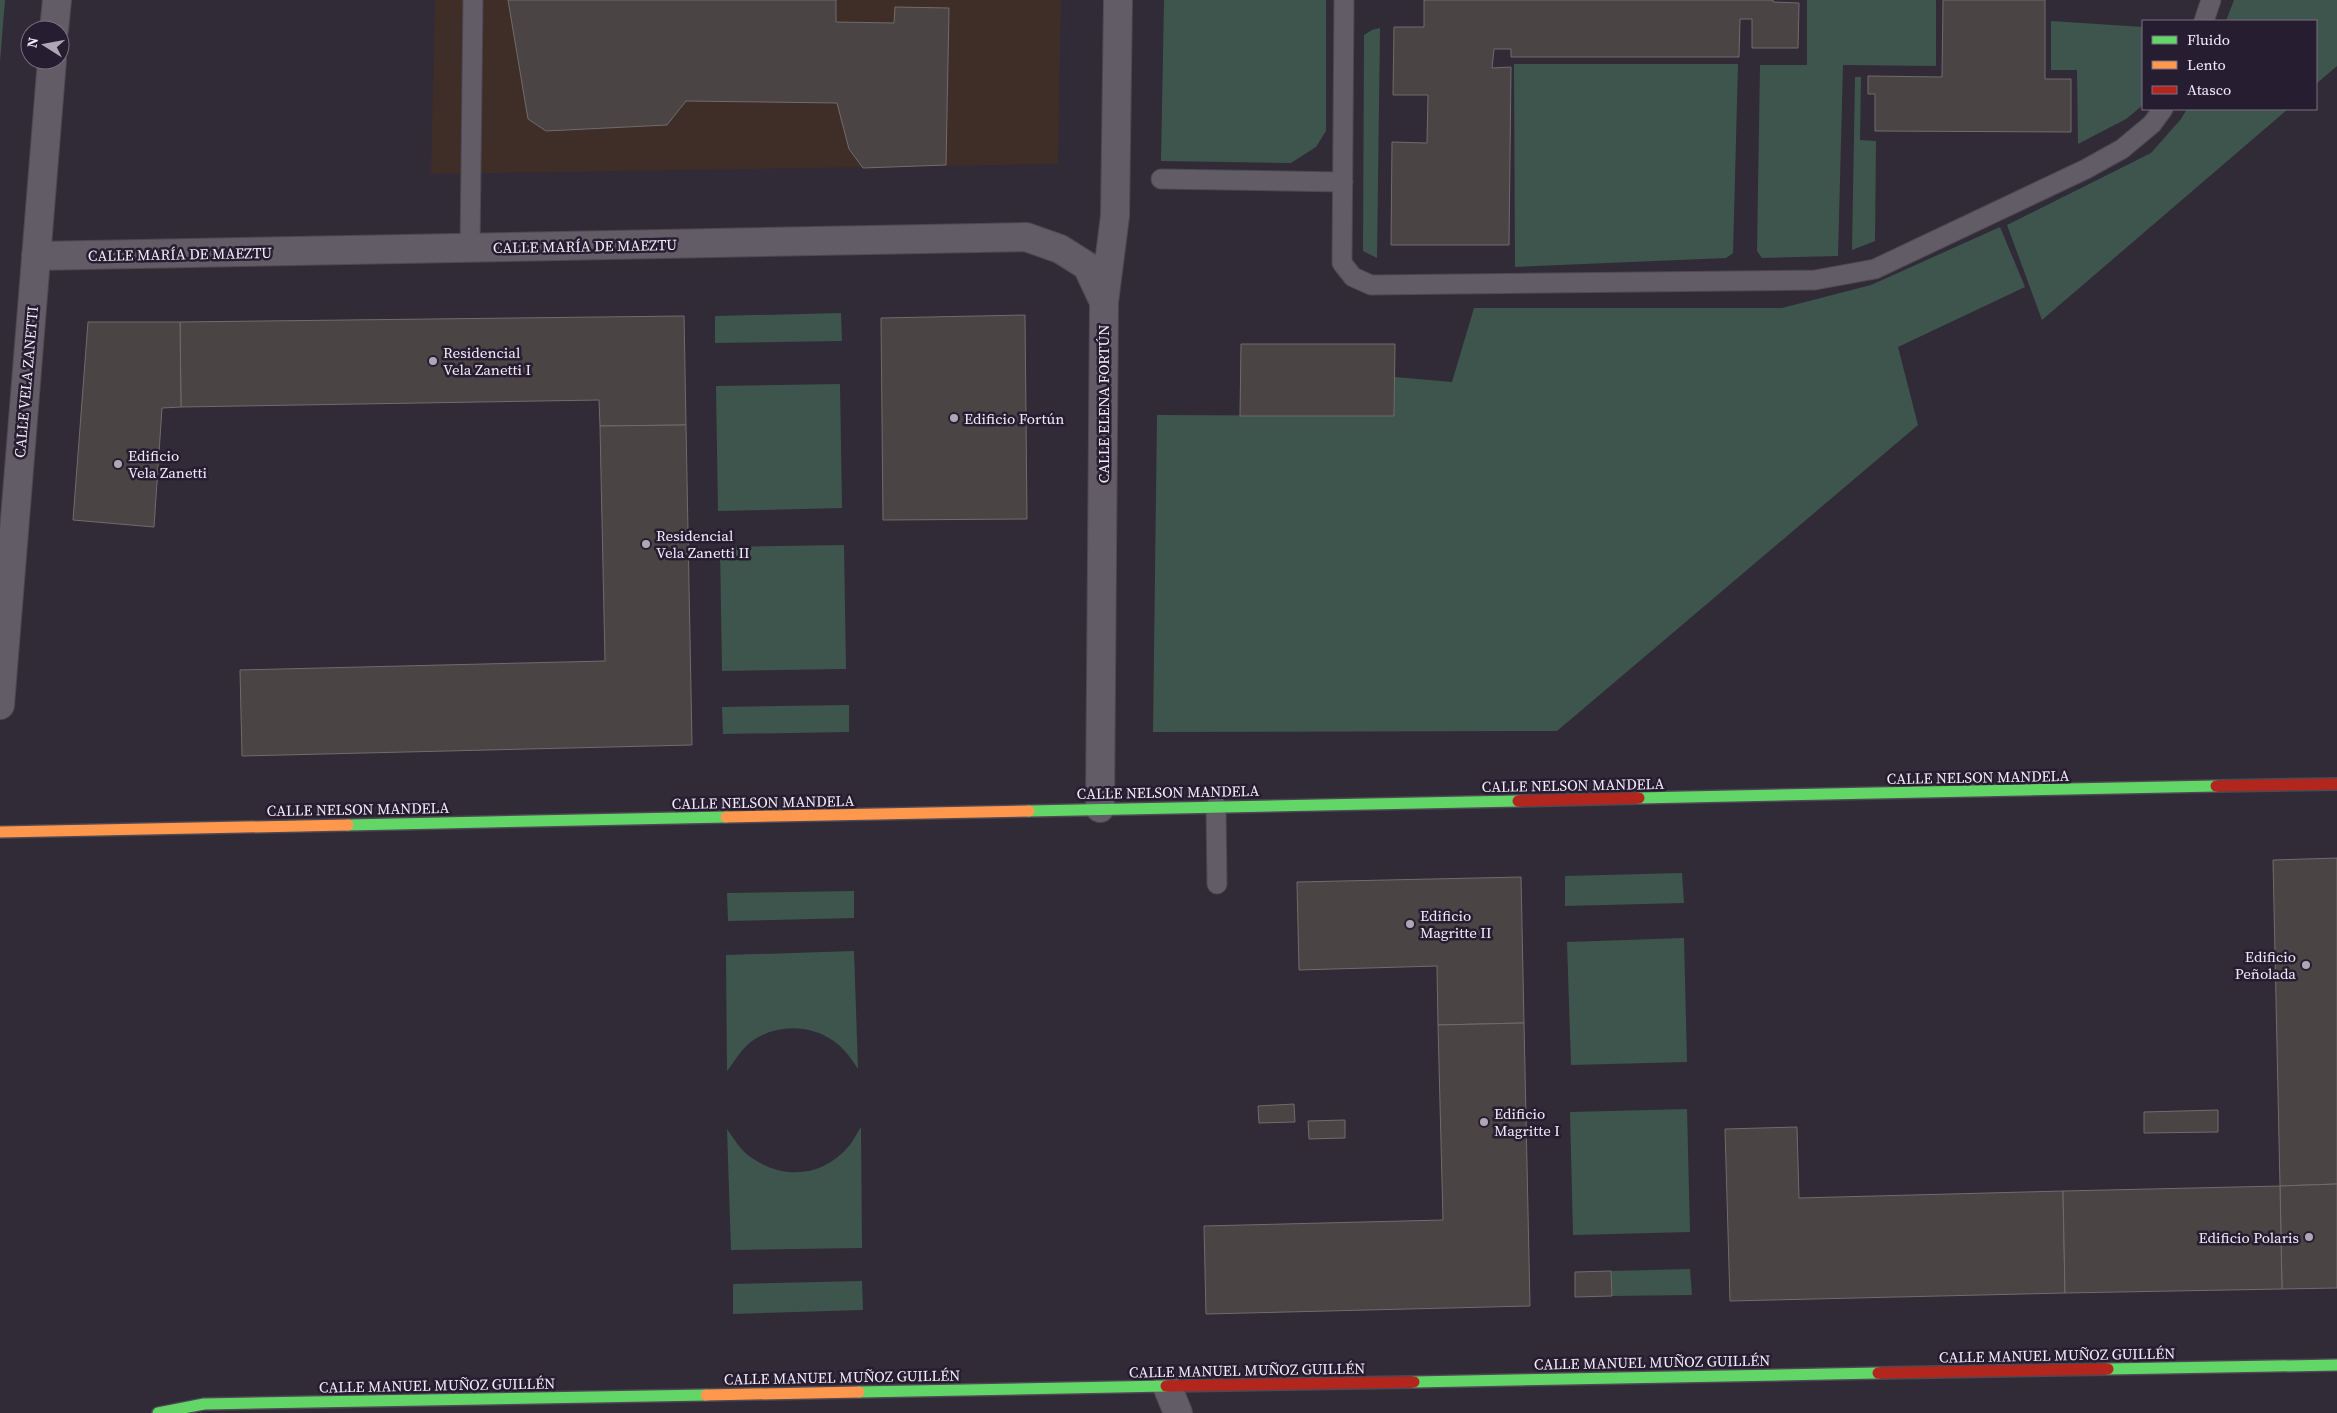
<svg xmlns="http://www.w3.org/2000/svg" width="2337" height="1413" font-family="'Source Serif 4',serif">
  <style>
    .education { fill: #3e2e27 }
    .green { fill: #3d554c }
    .building { fill: #4a4445; stroke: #726b6c }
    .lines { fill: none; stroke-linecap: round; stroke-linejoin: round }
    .lane-casing { stroke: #4d4852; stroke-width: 21 }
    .street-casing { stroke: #4d4852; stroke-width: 30 }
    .fast-casing { stroke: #4d4852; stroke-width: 14 }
    .slow-casing { stroke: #4d4852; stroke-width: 14 }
    .jam-casing { stroke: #4d4852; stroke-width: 14 }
    .lane { stroke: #615c66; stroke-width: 19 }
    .street { stroke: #615c66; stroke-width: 28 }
    .fast { stroke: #63d668; stroke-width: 11 }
    .slow { stroke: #ff974d; stroke-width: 11 }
    .jam { stroke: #b3261e; stroke-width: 11 }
    .poi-dot { fill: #aea8b6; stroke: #271d31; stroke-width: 2 }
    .labels { text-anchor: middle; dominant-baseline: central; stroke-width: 5; stroke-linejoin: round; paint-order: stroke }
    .street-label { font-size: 15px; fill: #f2ecfa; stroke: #271d31 }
    .poi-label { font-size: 15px; fill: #f2ecfa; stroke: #271d31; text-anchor: start }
  </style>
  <rect width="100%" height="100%" fill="#312b37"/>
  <path class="education" d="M 435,0 L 1061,0 L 1058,164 L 431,174 Z"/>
  <g class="green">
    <path d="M 0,0 L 5,0 L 0,62 Z"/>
    <path d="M 1164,0 L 1326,0 L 1326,131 L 1316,147 L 1291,163 L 1161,161 Z"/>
    <path d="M 1807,0 L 1936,0 L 1936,66 L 1843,65 L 1838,256 L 1762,258 L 1757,251 L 1760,65 L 1807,65 Z"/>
    <path d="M 2234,0 L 2337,0 L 2337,66 L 2316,84 L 2316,21 L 2226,21 Z"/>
    <path d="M 2051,21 L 2143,27 L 2143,105 L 2126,119 L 2078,144 L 2077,70 L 2051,70 Z"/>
    <path d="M 1380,28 L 1377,258 L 1363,251 L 1364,35 L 1372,30 Z"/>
    <path d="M 1514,64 L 1738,64 L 1733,253 L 1726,258 L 1515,267 Z"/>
    <path d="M 1855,77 L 1861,77 L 1860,140 L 1876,141 L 1875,241 L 1852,250 Z"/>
    <path d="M 2187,109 L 2288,109 L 2042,320 L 2007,225 L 2151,153 L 2181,119 Z"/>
    <path d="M 2000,227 L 2025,287 L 1898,347 L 1918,425 L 1557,731 L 1153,732 L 1157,415 L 1394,416 L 1395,377 L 1452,382 L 1474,308 L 1782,308 L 1871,285 Z"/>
    <path d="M 841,313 L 842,341 L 715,343 L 715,316 Z"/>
    <path d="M 840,384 L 842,508 L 718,511 L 716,386 Z"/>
    <path d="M 844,545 L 846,669 L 722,671 L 720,547 Z"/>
    <path d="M 849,705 L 849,732 L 723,734 L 722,707 Z"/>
    <path d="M 1682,873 L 1684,903 L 1565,906 L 1565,876 Z"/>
    <path d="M 854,891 L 854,918 L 728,921 L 727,893 Z"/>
    <path d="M 1684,938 L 1687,1062 L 1571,1065 L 1567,942 Z"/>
    <path d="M 854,951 L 858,1069 C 852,1060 845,1049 835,1042 C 811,1024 776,1024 752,1041 C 741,1049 735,1061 727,1071 L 726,955 Z"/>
    <path d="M 1687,1109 L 1690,1232 L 1573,1235 L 1570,1112 Z"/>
    <path d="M 861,1127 L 862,1248 L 731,1250 L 727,1129 C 734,1139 741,1151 752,1158 C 784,1180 823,1177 849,1146 C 853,1141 857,1133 861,1127 Z"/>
    <path d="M 1690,1269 L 1692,1295 L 1612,1296 L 1611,1271 Z"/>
    <path d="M 862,1281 L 863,1310 L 733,1314 L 733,1284 Z"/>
  </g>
  <g class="building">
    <path d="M 508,0 L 836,0 L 836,22 L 894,23 L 895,7 L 949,8 L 946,165 L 863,168 L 849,149 L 837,103 L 686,101 L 667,125 L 546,131 L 528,119 Z"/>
    <path d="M 1424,0 L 1773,0 L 1773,2 L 1799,3 L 1798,48 L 1752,48 L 1752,19 L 1740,19 L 1739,57 L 1511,57 L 1511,49 L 1494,49 L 1492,68 L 1511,67 L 1509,245 L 1391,245 L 1392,142 L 1427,143 L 1428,95 L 1393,95 L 1394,27 L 1424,27 Z"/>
    <path d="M 1943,0 L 2045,0 L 2045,79 L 2071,79 L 2071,132 L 1875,131 L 1875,94 L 1868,94 L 1868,76 L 1942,77 Z"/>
    <path d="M 1025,315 L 1027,519 L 883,520 L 881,318 Z"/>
    <path d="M 684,316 L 686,425 L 600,426 L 599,400 L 181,407 L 180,322 Z"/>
    <path d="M 88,322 L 180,322 L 181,407 L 162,408 L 154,527 L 73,520 Z"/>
    <path d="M 1241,344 L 1395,344 L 1394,416 L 1240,416 Z"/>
    <path d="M 686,425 L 692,745 L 242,756 L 240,670 L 605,661 L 600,426 Z"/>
    <path d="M 2337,858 L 2337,1184 L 2280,1186 L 2273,860 Z"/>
    <path d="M 1521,877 L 1524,1023 L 1438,1025 L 1437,966 L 1299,970 L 1297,882 Z"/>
    <path d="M 1524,1023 L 1530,1306 L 1206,1314 L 1204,1226 L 1443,1220 L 1438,1025 Z"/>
    <path d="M 1294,1104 L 1295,1122 L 1259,1123 L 1258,1106 Z"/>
    <path d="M 2218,1110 L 2218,1132 L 2144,1133 L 2144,1112 Z"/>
    <path d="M 1345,1120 L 1345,1138 L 1309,1139 L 1308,1121 Z"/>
    <path d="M 1797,1127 L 1799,1198 L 2063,1191 L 2065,1293 L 1730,1301 L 1725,1129 Z"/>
    <path d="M 2337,1184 L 2337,1288 L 2282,1289 L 2280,1186 Z"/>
    <path d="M 2280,1186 L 2282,1289 L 2065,1293 L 2063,1191 Z"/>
    <path d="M 1611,1271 L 1612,1296 L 1575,1297 L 1575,1272 Z"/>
  </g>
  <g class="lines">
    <g class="lane-casing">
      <g id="lane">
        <path d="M 1344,0 L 1342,263 L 1353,277 L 1371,285 L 1815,280 L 1875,269 L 2086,169 L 2122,149 L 2152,124 L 2163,109"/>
        <path d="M 2204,21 L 2211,0"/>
        <path d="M 1161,179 L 1343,182"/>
        <path d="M 470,248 L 473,0"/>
        <path d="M 1216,806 L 1217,884"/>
      </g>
    </g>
    <g class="street-casing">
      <g id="street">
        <path d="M 54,30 L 57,0"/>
        <path d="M 36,256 L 1026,237 L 1060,249 L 1087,266 L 1104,302"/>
        <path d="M 0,705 L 52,60"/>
        <path d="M 1100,808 L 1104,302 L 1115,216 L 1118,0"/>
        <path d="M 1167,1386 L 1178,1413"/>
      </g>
    </g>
    <g class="fast-casing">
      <g id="fast">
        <path d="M 1639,798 L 2216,786"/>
        <path d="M 1029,811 L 1518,801"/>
        <path d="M 348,825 L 726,817"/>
        <path d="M 2108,1369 L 2337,1365"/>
        <path d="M 1414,1382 L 1878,1373"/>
        <path d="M 859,1392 L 1166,1386"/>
        <path d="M 158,1413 L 204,1404 L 706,1395"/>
      </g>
    </g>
    <g class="slow-casing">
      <g id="slow">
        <path d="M 726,817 L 1029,811"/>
        <path d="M 0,832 L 348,825"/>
        <path d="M 706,1395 L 859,1392"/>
      </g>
    </g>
    <g class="jam-casing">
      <g id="jam">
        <path d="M 2216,786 L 2337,784"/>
        <path d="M 1518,801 L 1639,798"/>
        <path d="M 1878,1373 L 2108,1369"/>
        <path d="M 1166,1386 L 1414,1382"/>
      </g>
    </g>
    <use href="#lane" class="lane"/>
    <use href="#street" class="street"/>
    <use href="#fast" class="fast"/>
    <use href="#slow" class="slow"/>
    <use href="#jam" class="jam"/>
  </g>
  <g class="poi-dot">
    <circle cx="433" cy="361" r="5"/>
    <circle cx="954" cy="418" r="5"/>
    <circle cx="118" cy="464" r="5"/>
    <circle cx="646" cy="544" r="5"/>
    <circle cx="1410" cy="924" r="5"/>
    <circle cx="2306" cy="965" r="5"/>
    <circle cx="1484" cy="1122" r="5"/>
    <circle cx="2309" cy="1237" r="5"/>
  </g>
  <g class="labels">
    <g class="street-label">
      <text transform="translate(585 246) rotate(-1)">CALLE MARÍA DE MAEZTU</text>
      <text transform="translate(180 254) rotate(-1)">CALLE MARÍA DE MAEZTU</text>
      <text transform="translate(26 382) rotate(-85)">CALLE VELA ZANETTI</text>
      <text transform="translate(1103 404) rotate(-90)">CALLE ELENA FORTÚN</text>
      <text transform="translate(1978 777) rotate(-1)">CALLE NELSON MANDELA</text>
      <text transform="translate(1573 785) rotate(-1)">CALLE NELSON MANDELA</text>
      <text transform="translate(1168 792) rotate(-1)">CALLE NELSON MANDELA</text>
      <text transform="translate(763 802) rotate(-1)">CALLE NELSON MANDELA</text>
      <text transform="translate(358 809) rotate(-1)">CALLE NELSON MANDELA</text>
      <text transform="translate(2057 1355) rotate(-1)">CALLE MANUEL MUÑOZ GUILLÉN</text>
      <text transform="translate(1652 1362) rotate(-1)">CALLE MANUEL MUÑOZ GUILLÉN</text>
      <text transform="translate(1247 1370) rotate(-1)">CALLE MANUEL MUÑOZ GUILLÉN</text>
      <text transform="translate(842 1377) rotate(-1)">CALLE MANUEL MUÑOZ GUILLÉN</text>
      <text transform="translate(437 1385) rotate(-1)">CALLE MANUEL MUÑOZ GUILLÉN</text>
    </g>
    <g class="poi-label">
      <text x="443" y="352">Residencial<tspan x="443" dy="17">Vela Zanetti I</tspan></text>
      <text x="964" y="418">Edificio Fortún</text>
      <text x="128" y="455">Edificio<tspan x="128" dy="17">Vela Zanetti</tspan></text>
      <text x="656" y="535">Residencial<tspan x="656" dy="17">Vela Zanetti II</tspan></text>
      <text x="1420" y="915">Edificio<tspan x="1420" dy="17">Magritte II</tspan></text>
      <text x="2296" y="956" text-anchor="end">Edificio<tspan x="2296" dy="17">Peñolada</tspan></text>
      <text x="1494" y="1113">Edificio<tspan x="1494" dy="17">Magritte I</tspan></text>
      <text x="2299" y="1237" text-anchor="end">Edificio Polaris</text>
    </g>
  </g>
  <rect x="2142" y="20" width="175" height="90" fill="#271d31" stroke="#787081"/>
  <rect x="2152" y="36" width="25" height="8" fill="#63d668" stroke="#787081"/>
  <text x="2187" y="45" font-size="15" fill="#f2ecfa">Fluido</text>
  <rect x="2152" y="61" width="25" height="8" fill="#ff974d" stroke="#787081"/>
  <text x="2187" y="70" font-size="15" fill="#f2ecfa">Lento</text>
  <rect x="2152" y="86" width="25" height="8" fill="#b3261e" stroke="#787081"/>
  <text x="2187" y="95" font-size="15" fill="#f2ecfa">Atasco</text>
  <g transform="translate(45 45) rotate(281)"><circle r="24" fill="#271d31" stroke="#787081"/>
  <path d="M0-4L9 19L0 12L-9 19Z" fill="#aea8b6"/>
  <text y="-8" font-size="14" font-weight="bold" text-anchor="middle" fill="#f2ecfa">N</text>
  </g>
</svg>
